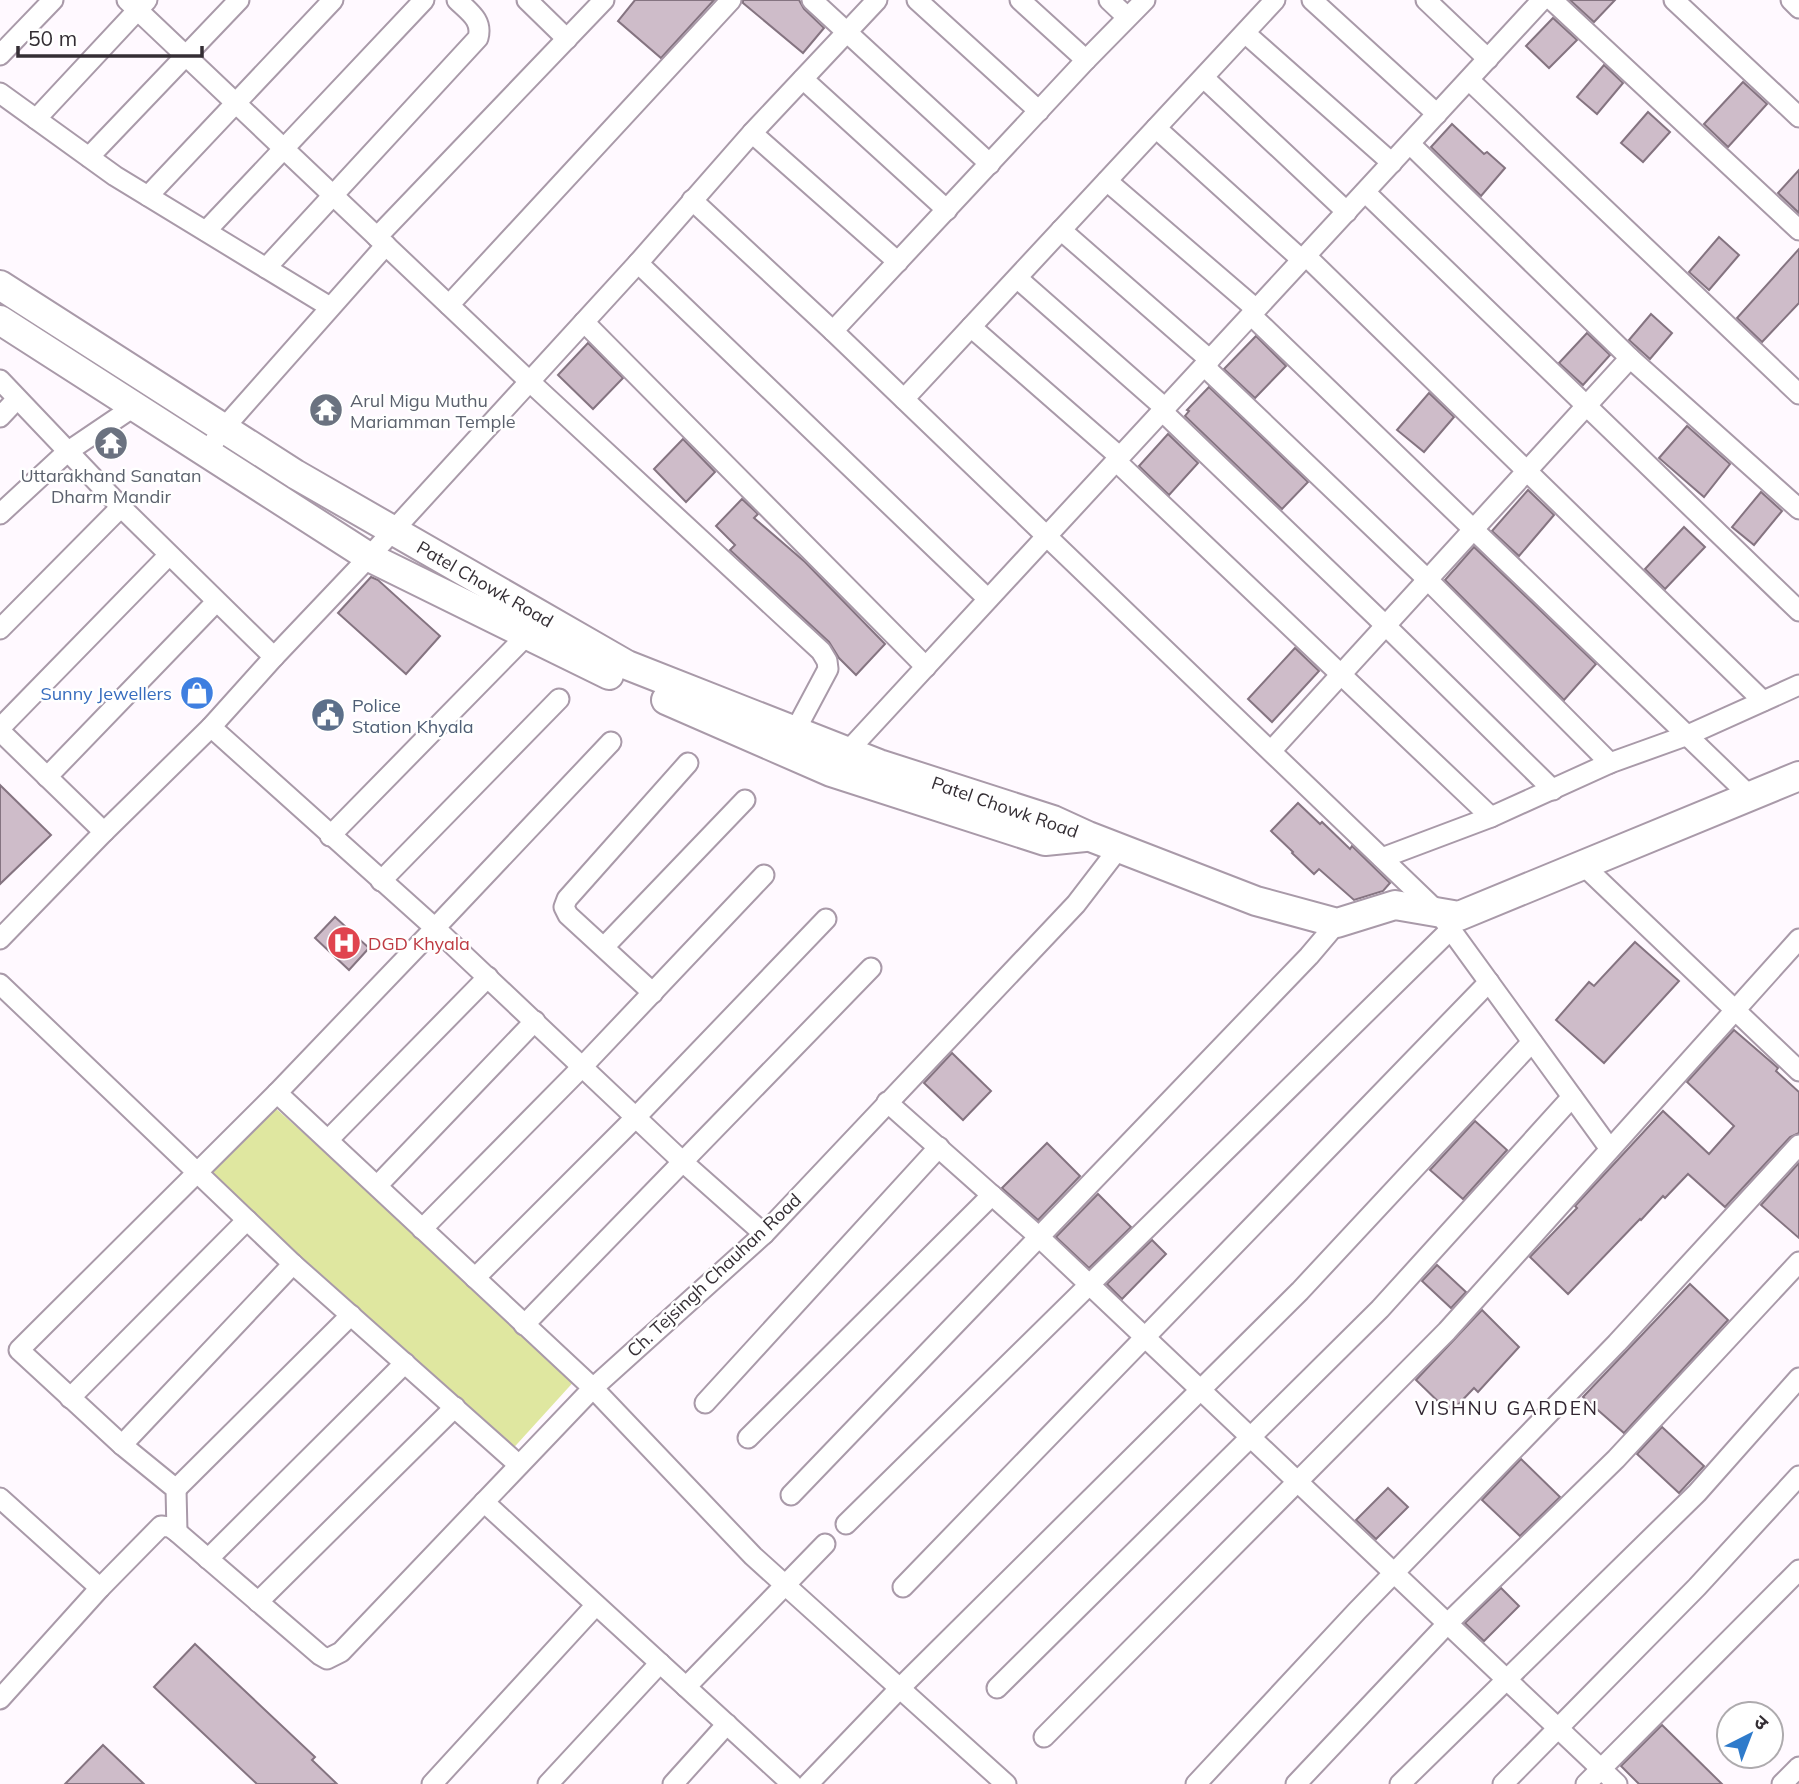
<svg xmlns="http://www.w3.org/2000/svg" width="1799" height="1784" font-family="Mulish,'Noto Sans Devanagari',sans-serif">
  <style>
    .green { fill: #dfe7a0 }
    .building { fill: #cebcc9; stroke: #857481; stroke-width: 2 }
    .lines { fill: none; stroke-linecap: round; stroke-linejoin: round }
    .street-casing { stroke: #a99aa9; stroke-width: 23 }
    .secondary-casing { stroke: #a99aa9; stroke-width: 32 }
    .street { stroke: #fff; stroke-width: 19 }
    .secondary { stroke: #fff; stroke-width: 28 }
    .labels { text-anchor: middle; dominant-baseline: central; stroke-width: 5; stroke-linejoin: round; paint-order: stroke }
    .worship-label { font-size: 18px; fill: #5b616d; stroke: #fff; text-anchor: start }
    .street-label { font-size: 18px; fill: #342e34; stroke: #fff }
    .shop-label { font-size: 18px; fill: #366cbe; stroke: #fff; text-anchor: end }
    .service-label { font-size: 18px; fill: #4e5e75; stroke: #fff; text-anchor: start }
    .health-label { font-size: 18px; fill: #be3a42; stroke: #fff; text-anchor: start }
    .neighbourhood-label { font-size: 19px; letter-spacing: 2px; fill: #322632; stroke: #fff }
  </style>
  <rect width="100%" height="100%" fill="#fff9ff"/>
  <path class="green" d="M 273,1106 L 578,1377 L 508,1454 L 201,1181 Z"/>
  <g class="building">
    <path d="M 635,0 L 714,0 L 661,58 L 618,21 Z"/>
    <path d="M 743,0 L 799,0 L 804,9 L 824,28 L 803,53 L 743,3 Z"/>
    <path d="M 1570,0 L 1615,0 L 1594,22 Z"/>
    <path d="M 1553,18 L 1577,40 L 1549,68 L 1526,46 Z"/>
    <path d="M 1604,65 L 1623,83 L 1597,114 L 1577,97 Z"/>
    <path d="M 1743,82 L 1767,104 L 1728,147 L 1704,124 Z"/>
    <path d="M 1648,112 L 1670,132 L 1643,162 L 1621,143 Z"/>
    <path d="M 1452,124 L 1484,154 L 1487,152 L 1505,168 L 1481,196 L 1431,147 Z"/>
    <path d="M 1799,170 L 1799,213 L 1778,193 Z"/>
    <path d="M 1719,237 L 1739,255 L 1709,290 L 1689,272 Z"/>
    <path d="M 1799,249 L 1799,303 L 1762,342 L 1737,318 Z"/>
    <path d="M 1651,314 L 1672,333 L 1650,359 L 1629,340 Z"/>
    <path d="M 1587,333 L 1610,355 L 1583,385 L 1559,363 Z"/>
    <path d="M 1256,336 L 1286,366 L 1255,398 L 1224,369 Z"/>
    <path d="M 588,343 L 623,378 L 593,409 L 558,375 Z"/>
    <path d="M 1209,387 L 1308,482 L 1282,509 L 1185,416 L 1189,411 L 1187,410 Z"/>
    <path d="M 1429,393 L 1454,417 L 1424,452 L 1397,430 Z"/>
    <path d="M 1687,426 L 1730,464 L 1704,497 L 1659,458 Z"/>
    <path d="M 1168,434 L 1198,463 L 1169,495 L 1139,466 Z"/>
    <path d="M 683,439 L 715,472 L 686,502 L 654,469 Z"/>
    <path d="M 1528,490 L 1554,515 L 1519,556 L 1492,531 Z"/>
    <path d="M 1761,492 L 1782,511 L 1754,545 L 1732,527 Z"/>
    <path d="M 742,499 L 758,514 L 754,518 L 805,562 L 885,644 L 856,675 L 839,658 L 829,642 L 730,550 L 735,545 L 716,526 Z"/>
    <path d="M 1684,527 L 1705,547 L 1665,589 L 1645,569 Z"/>
    <path d="M 1474,547 L 1596,664 L 1564,700 L 1445,580 Z"/>
    <path d="M 371,577 L 378,580 L 440,636 L 406,674 L 338,613 Z"/>
    <path d="M 1295,648 L 1319,671 L 1272,722 L 1248,699 Z"/>
    <path d="M 0,785 L 51,835 L 0,884 Z"/>
    <path d="M 1298,803 L 1320,824 L 1322,822 L 1350,849 L 1352,846 L 1390,883 L 1383,891 L 1354,900 L 1319,869 L 1314,874 L 1292,853 L 1293,852 L 1271,831 Z"/>
    <path d="M 335,917 L 369,948 L 349,970 L 315,938 Z"/>
    <path d="M 1635,942 L 1679,981 L 1604,1063 L 1556,1020 L 1589,982 L 1594,986 Z"/>
    <path d="M 1734,1030 L 1778,1068 L 1776,1071 L 1799,1092 L 1799,1133 L 1790,1137 L 1725,1207 L 1688,1174 L 1665,1198 L 1663,1196 L 1641,1220 L 1640,1219 L 1568,1294 L 1530,1257 L 1577,1208 L 1575,1206 L 1663,1111 L 1709,1154 L 1734,1126 L 1687,1082 Z"/>
    <path d="M 952,1053 L 991,1091 L 963,1120 L 924,1083 Z"/>
    <path d="M 1475,1121 L 1507,1150 L 1463,1199 L 1430,1170 Z"/>
    <path d="M 1047,1143 L 1080,1176 L 1038,1220 L 1002,1188 Z"/>
    <path d="M 1799,1163 L 1799,1238 L 1761,1205 Z"/>
    <path d="M 1098,1194 L 1131,1227 L 1089,1268 L 1056,1237 Z"/>
    <path d="M 1152,1240 L 1166,1254 L 1122,1299 L 1107,1284 Z"/>
    <path d="M 1437,1265 L 1466,1292 L 1451,1308 L 1422,1281 Z"/>
    <path d="M 1690,1284 L 1728,1320 L 1624,1433 L 1583,1397 Z"/>
    <path d="M 1482,1310 L 1519,1347 L 1478,1392 L 1474,1388 L 1450,1413 L 1416,1380 Z"/>
    <path d="M 1662,1427 L 1704,1466 L 1679,1493 L 1637,1454 Z"/>
    <path d="M 1521,1459 L 1560,1497 L 1520,1536 L 1482,1500 Z"/>
    <path d="M 1388,1488 L 1408,1507 L 1376,1539 L 1356,1520 Z"/>
    <path d="M 1501,1588 L 1519,1606 L 1484,1641 L 1465,1623 Z"/>
    <path d="M 195,1644 L 315,1757 L 312,1760 L 337,1784 L 257,1784 L 154,1687 Z"/>
    <path d="M 1662,1725 L 1722,1784 L 1639,1784 L 1621,1766 Z"/>
    <path d="M 103,1745 L 144,1784 L 65,1784 Z"/>
  </g>
  <g class="lines">
    <g class="street-casing">
      <g id="street">
        <path d="M 127,0 L 529,381 L 821,651 L 827,661 L 828,669 L 795,731"/>
        <path d="M 527,0 L 567,39"/>
        <path d="M 812,0 L 990,164"/>
        <path d="M 917,0 L 1039,111"/>
        <path d="M 1020,0 L 1086,60"/>
        <path d="M 1109,0 L 1127,17"/>
        <path d="M 1312,0 L 1437,114"/>
        <path d="M 1426,0 L 1488,59"/>
        <path d="M 1552,0 L 1799,230"/>
        <path d="M 1674,0 L 1799,117"/>
        <path d="M 1791,0 L 1799,8"/>
        <path d="M 1245,33 L 1392,163"/>
        <path d="M 0,55 L 53,0"/>
        <path d="M 1204,78 L 1347,212"/>
        <path d="M 803,79 L 947,210"/>
        <path d="M 1469,80 L 1799,394"/>
        <path d="M 0,93 L 115,176 L 330,307"/>
        <path d="M 36,119 L 147,0"/>
        <path d="M 1156,128 L 1302,260"/>
        <path d="M 752,133 L 898,262"/>
        <path d="M 1410,144 L 1630,358 L 1799,509"/>
        <path d="M 89,157 L 239,0"/>
        <path d="M 1107,181 L 1256,309"/>
        <path d="M 1365,192 L 1799,611"/>
        <path d="M 148,196 L 333,0"/>
        <path d="M 692,200 L 833,331 L 1438,912 L 1610,1149"/>
        <path d="M 1061,230 L 1210,360"/>
        <path d="M 206,231 L 424,0"/>
        <path d="M 377,237 L 604,0"/>
        <path d="M 1306,256 L 1763,701"/>
        <path d="M 638,263 L 988,599"/>
        <path d="M 266,268 L 478,38 C 483,20 469,12 457,0"/>
        <path d="M 1017,278 L 1166,409"/>
        <path d="M 449,305 L 731,0"/>
        <path d="M 1251,315 L 1750,796"/>
        <path d="M 584,322 L 926,667"/>
        <path d="M 971,327 L 1120,457"/>
        <path d="M 833,331 L 1086,60 L 1145,0"/>
        <path d="M 1204,366 L 1427,579 L 1610,763"/>
        <path d="M 0,380 L 121,507 L 274,657"/>
        <path d="M 904,399 L 1275,0"/>
        <path d="M 1162,411 L 1385,625 L 1553,790"/>
        <path d="M 0,417 L 17,399"/>
        <path d="M 207,452 L 223,429 L 386,245"/>
        <path d="M 1116,461 L 1491,817"/>
        <path d="M 0,514 L 67,452 L 135,406"/>
        <path d="M 0,629 L 121,507"/>
        <path d="M 211,727 L 435,928 L 611,742"/>
        <path d="M 0,728 L 169,555"/>
        <path d="M 0,731 L 104,832"/>
        <path d="M 848,751 L 1542,0"/>
        <path d="M 1271,751 L 1630,358"/>
        <path d="M 47,777 L 216,602"/>
        <path d="M 330,836 L 528,634"/>
        <path d="M 1382,858 L 1491,817 L 1610,763 L 1688,735 L 1799,685"/>
        <path d="M 1583,865 L 1799,1071"/>
        <path d="M 381,881 L 559,699"/>
        <path d="M 0,939 L 104,832 L 211,727 L 274,657 L 369,557 L 638,263 L 752,133 L 877,0"/>
        <path d="M 604,947 L 745,800"/>
        <path d="M 0,984 L 293,1264 L 519,1465"/>
        <path d="M 653,993 L 568,915 L 564,907 L 567,899 L 688,763"/>
        <path d="M 277,1093 L 593,1388 L 753,1556 L 1006,1784"/>
        <path d="M 887,1102 L 1038,1236 L 1617,1784"/>
        <path d="M 328,1140 L 488,977"/>
        <path d="M 377,1186 L 535,1021"/>
        <path d="M 422,1229 L 582,1067 L 764,875"/>
        <path d="M 475,1278 L 636,1117 L 826,919"/>
        <path d="M 524,1325 L 871,968"/>
        <path d="M 70,1398 L 247,1220"/>
        <path d="M 705,1403 L 939,1147"/>
        <path d="M 748,1438 L 992,1195"/>
        <path d="M 122,1445 L 293,1264"/>
        <path d="M 176,1489 L 351,1315"/>
        <path d="M 791,1495 L 1309,956 L 1337,923"/>
        <path d="M 0,1498 L 100,1588"/>
        <path d="M 484,1502 L 792,1784"/>
        <path d="M 846,1524 L 1451,929"/>
        <path d="M 177,1532 L 176,1489 L 122,1445 L 19,1350 L 277,1093 L 435,928 L 684,1163 L 764,1234"/>
        <path d="M 208,1559 L 405,1363"/>
        <path d="M 903,1587 L 1489,982"/>
        <path d="M 258,1602 L 455,1407"/>
        <path d="M 686,1687 L 825,1544"/>
        <path d="M 997,1688 L 1380,1309 L 1572,1097"/>
        <path d="M 0,1699 L 100,1588 L 161,1526 L 170,1527 L 177,1532 L 320,1655 L 327,1659 L 341,1652 L 593,1388 L 764,1234 L 1076,904 L 1119,848"/>
        <path d="M 1044,1737 L 1447,1331 L 1799,939"/>
        <path d="M 432,1784 L 596,1605"/>
        <path d="M 548,1784 L 660,1663"/>
        <path d="M 673,1784 L 727,1724"/>
        <path d="M 808,1784 L 901,1687 L 1300,1291 L 1532,1042"/>
        <path d="M 1196,1784 L 1357,1611 L 1617,1343 L 1799,1145"/>
        <path d="M 1296,1784 L 1448,1623 L 1616,1459 L 1799,1262"/>
        <path d="M 1400,1784 L 1697,1493 L 1799,1378"/>
        <path d="M 1503,1784 L 1697,1587 L 1799,1476"/>
        <path d="M 1586,1784 L 1799,1570"/>
        <path d="M 1782,1784 L 1799,1767"/>
      </g>
    </g>
    <g class="secondary-casing">
      <g id="secondary">
        <path d="M 0,285 L 295,474 L 627,665 L 879,764 L 1053,820 L 1088,836 L 1256,901 L 1337,923 L 1395,905 L 1459,916 L 1799,776"/>
        <path d="M 0,320 L 369,557 L 609,675"/>
        <path d="M 666,700 L 831,772 L 1045,841 L 1085,837"/>
      </g>
    </g>
    <use href="#street" class="street"/>
    <use href="#secondary" class="secondary"/>
  </g>
  <defs>
    <g id="temple-disc" transform="scale(1.75)"><circle r="9.5" fill="#6b7280" stroke="#fff"/><path d="M0-6L5-2H3V0L6.5 2.5H4V6H1.5V3h-3V6H-4V2.5H-6.5L-3 0V-2H-5Z" fill="#fff"/></g>
    <g id="shop-disc" transform="scale(1.75)"><circle r="9.5" fill="#3f7fe0" stroke="#fff"/><path d="M-5-2.5h2.3a2.7 3.5 0 0 1 5.4 0H5L5.5 6h-11ZM-1.5-2.5h3a1.5 2.3 0 0 0-3 0Z" fill="#fff"/></g>
    <g id="civic-disc" transform="scale(1.75)"><circle r="9.5" fill="#5c6f8a" stroke="#fff"/><path d="M-.6-6.5H3V-4.5H.6V-3L4-1V1h2V6H-6V1h2V-1L-.6-3ZM-1.2 2.5V6h2.4V2.5Z" fill="#fff"/></g>
    <g id="hospital-disc" transform="scale(1.75)"><circle r="9.5" fill="#e0444e" stroke="#fff"/><path d="M-5-5h3v3.5h4V-5h3V5h-3V1.5h-4V5h-3Z" fill="#fff"/></g>
  </defs>
  <g fill-rule="evenodd">
    <use href="#temple-disc" x="326" y="410"/>
    <use href="#temple-disc" x="111" y="443"/>
    <use href="#shop-disc" x="197" y="693"/>
    <use href="#civic-disc" x="328" y="715"/>
    <use href="#hospital-disc" x="344" y="943"/>
  </g>
  <g class="labels">
    <g class="worship-label">
      <text x="350" y="400">Arul Migu Muthu<tspan x="350" dy="21">Mariamman Temple</tspan></text>
      <text x="111" y="475" text-anchor="middle">Uttarakhand Sanatan<tspan x="111" dy="21">Dharm Mandir</tspan></text>
    </g>
    <g class="street-label">
      <text transform="translate(485 584) rotate(30)">Patel Chowk Road</text>
      <text transform="translate(1005 807) rotate(19)">Patel Chowk Road</text>
      <text transform="translate(714 1275) rotate(-43)">Ch. Tejsingh Chauhan Road</text>
    </g>
    <g class="shop-label">
      <text x="172" y="693">Sunny Jewellers</text>
    </g>
    <g class="service-label">
      <text x="352" y="705">Police<tspan x="352" dy="21">Station Khyala</tspan></text>
    </g>
    <g class="health-label">
      <text x="368" y="943">DGD Khyala</text>
    </g>
    <g class="neighbourhood-label">
      <text x="1507" y="1408">VISHNU GARDEN</text>
    </g>
  </g>
  <g transform="translate(1750 1735) rotate(42)"><circle r="33" fill="#ffffff" stroke="#aeabae" stroke-width="2"/>
  <path d="M0-5L12 26L0 18L-12 26Z" fill="#2f7bcb"/>
  <text y="-10" font-size="19" font-weight="bold" text-anchor="middle" fill="#342e34">उ</text>
  </g>
  <path d="M18 46v10h184v-10" fill="none" stroke="#342e34" stroke-width="3.5"/>
  <text x="28" y="46" font-size="21" fill="#342e34" stroke="#ffffff" stroke-width="5" paint-order="stroke">50 m</text>
</svg>
